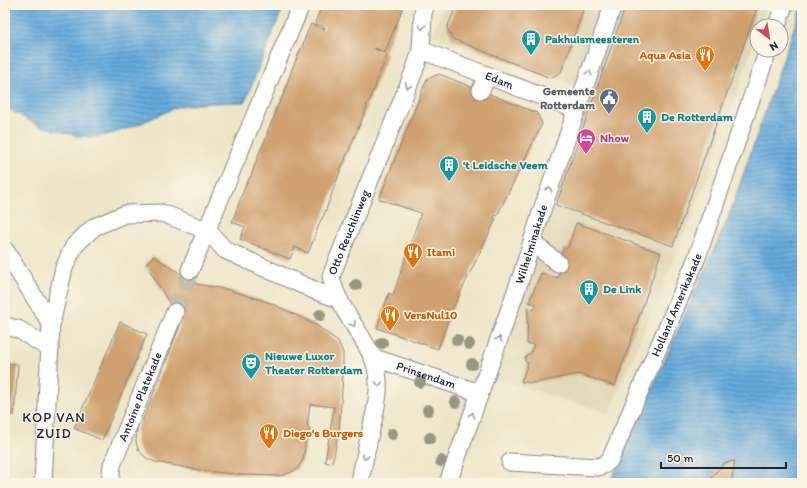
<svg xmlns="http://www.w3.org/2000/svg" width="807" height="488" font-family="Itim,sans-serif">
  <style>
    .built { fill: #e0d7b7 }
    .water { fill: url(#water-rules); stroke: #44668c }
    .building { fill: #cfa170 }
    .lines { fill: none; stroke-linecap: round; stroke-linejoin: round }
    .minor-tunnel { stroke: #c4beab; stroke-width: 17; stroke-dasharray: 17 8; stroke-linecap: butt }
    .minor-casing { stroke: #878481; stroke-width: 19 }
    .minor { stroke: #fff; stroke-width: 17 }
    .tree { fill: #989882 }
    .oneway { stroke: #9c9ca7 }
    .labels { text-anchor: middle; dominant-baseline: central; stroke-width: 3; stroke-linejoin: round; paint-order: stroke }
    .culture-label { font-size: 12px; font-weight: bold; fill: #0d838f; stroke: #fcf5e5; text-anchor: start }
    .food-label { font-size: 12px; font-weight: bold; fill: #c56008; stroke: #fcf5e5; text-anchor: start }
    .street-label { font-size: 12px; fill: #22223b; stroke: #fcf5e5 }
    .service-label { font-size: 12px; font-weight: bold; fill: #4e5e75; stroke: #fcf5e5; text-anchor: end }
    .hotel-label { font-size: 12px; font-weight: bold; fill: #b23c85; stroke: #fcf5e5; text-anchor: start }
    .quarter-label { font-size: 14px; letter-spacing: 1px; fill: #22223b; stroke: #fcf5e5 }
  </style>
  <defs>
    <pattern id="water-rules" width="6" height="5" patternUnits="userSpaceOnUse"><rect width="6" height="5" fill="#67abdc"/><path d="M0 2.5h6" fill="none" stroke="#548bb4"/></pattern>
  </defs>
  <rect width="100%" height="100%" fill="#fcf5e5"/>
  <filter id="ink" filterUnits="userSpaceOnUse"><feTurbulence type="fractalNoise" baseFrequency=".025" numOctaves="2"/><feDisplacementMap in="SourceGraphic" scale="8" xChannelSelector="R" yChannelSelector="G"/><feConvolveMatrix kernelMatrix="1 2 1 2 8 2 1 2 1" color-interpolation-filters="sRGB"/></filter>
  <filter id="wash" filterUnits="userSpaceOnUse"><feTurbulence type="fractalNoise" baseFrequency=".012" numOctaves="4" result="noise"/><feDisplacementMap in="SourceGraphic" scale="16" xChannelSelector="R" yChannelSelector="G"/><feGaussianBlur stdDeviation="0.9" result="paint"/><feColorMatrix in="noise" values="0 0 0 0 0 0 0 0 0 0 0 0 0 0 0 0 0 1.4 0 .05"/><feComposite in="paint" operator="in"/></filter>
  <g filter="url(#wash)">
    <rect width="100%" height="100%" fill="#ece5c7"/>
    <path class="built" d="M 444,5 L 767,5 L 760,26 L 757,26 L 757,34 L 700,198 L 609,413 L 479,374 L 578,86 L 432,35 Z"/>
    <g class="water">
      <path d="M 5,5 L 284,5 L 245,102 L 211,103 L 179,106 L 135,126 L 107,135 L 91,137 L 77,136 L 37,125 L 12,111 L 5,105 Z"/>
      <path d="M 802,5 L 802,483 L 731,483 L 735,462 L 724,463 L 716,472 L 708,483 L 610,483 L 728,218 Z"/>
    </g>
    <g id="blocks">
      <g class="building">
        <path d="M 322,5 L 404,5 L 385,52 L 375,48 L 375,49 L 387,54 L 384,64 L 379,74 L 374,90 L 371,94 L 370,100 L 367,104 L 366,110 L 351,145 L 349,151 L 346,156 L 345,161 L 342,166 L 324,215 L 320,222 L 311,246 L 308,253 L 295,247 L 290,259 L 240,239 L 245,227 L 232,222 L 246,184 L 251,176 L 259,153 L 267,136 L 268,130 L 275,115 L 276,109 L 284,94 L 292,69 L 303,44 L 307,33 L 311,24 L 324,29 L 325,27 L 315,23 Z"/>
        <path d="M 457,5 L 585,5 L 561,72 L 550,78 L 453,39 L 447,28 Z"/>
        <path d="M 626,5 L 758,5 L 673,246 L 556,205 Z"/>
        <path d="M 439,74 L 537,113 L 542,124 L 497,216 L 495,215 L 494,218 L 496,219 L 452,310 L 448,309 L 446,314 L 450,315 L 438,349 L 377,328 L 389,293 L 393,295 L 421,213 L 379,199 L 427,79 Z"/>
        <path d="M 576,223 L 661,253 L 615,386 L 579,374 L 533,383 L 521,382 L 528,363 L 525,361 L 525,357 L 528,354 L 531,354 L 534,344 L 527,344 L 528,310 L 527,309 L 527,307 L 534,310 L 536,304 L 529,302 L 541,273 L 557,278 L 565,257 L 562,255 L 562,251 L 565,248 L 568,248 Z"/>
        <path d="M 153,256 L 197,284 L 229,290 L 271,303 L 316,325 L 338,341 L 343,353 L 343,376 L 339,429 L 334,456 L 331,463 L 325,462 L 334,407 L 310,404 L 307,427 L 310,430 L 307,433 L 303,460 L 297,469 L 287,474 L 280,476 L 247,475 L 204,471 L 155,462 L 148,459 L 143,455 L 138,449 L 136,442 L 137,428 L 141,419 L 143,420 L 181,323 L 146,264 Z"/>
        <path d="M 120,322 L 147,334 L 102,440 L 74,428 Z"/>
        <path d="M 5,364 L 18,364 L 14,415 L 5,414 Z"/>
        <path d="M 735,461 L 731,483 L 708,483 L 716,472 L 724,463 Z"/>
      </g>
    </g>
  </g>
  <g filter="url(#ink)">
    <use href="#blocks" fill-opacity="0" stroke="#878481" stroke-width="1"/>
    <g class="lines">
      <path class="minor-tunnel" d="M 175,312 L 186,288 L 190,270"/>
      <g class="minor-casing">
        <g id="minor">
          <path d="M 777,26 L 784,5"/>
          <path id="s1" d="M 421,50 L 577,110"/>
          <path d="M 481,90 L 487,75"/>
          <path d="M 532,242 L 558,263"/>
          <path d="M 5,250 L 51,324 L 43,483"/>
          <path d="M 190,270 L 301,5"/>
          <path d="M 51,324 L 64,268 L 74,246 L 94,227 L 125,214 L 162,213 L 208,231 L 225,250 L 316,291 L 339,299"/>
          <path d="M 5,326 L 18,329 L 50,349"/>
          <path id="s2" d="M 372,357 L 480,393"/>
          <path id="s3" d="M 510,462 L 597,467 L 604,465 L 610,460 L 696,260 L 768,50"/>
          <path id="s4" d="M 110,483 L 112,465 L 175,312"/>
          <path id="s5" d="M 360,483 C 362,468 366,453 369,438 C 375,411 384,385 373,358 C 360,330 337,307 331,276 L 415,69 L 421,50 L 423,13 L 426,5"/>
          <path id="s6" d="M 448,483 L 521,277 L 543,207 L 613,5"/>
        </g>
      </g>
      <use href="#minor" class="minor"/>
    </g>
    <g class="tree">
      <circle cx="356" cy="285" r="6"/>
      <circle cx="320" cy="315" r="6"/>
      <circle cx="457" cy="340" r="6"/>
      <circle cx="382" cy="343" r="6"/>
      <circle cx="469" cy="344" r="6"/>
      <circle cx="472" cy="364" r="6"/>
      <circle cx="420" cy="382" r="6"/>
      <circle cx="456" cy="402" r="6"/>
      <circle cx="428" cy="410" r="6"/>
      <circle cx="392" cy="434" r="6"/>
      <circle cx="430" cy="438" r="6"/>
      <circle cx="441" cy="461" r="6"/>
    </g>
    <defs><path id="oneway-chevron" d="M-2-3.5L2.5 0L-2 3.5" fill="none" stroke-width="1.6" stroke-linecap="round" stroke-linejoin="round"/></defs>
    <g class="oneway">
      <use href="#oneway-chevron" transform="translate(422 27) rotate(92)"/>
      <use href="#oneway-chevron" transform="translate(589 73) rotate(-71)"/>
      <use href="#oneway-chevron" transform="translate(408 86) rotate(112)"/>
      <use href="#oneway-chevron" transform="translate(549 189) rotate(-71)"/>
      <use href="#oneway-chevron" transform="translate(353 324) rotate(60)"/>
      <use href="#oneway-chevron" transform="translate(499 339) rotate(-71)"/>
      <use href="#oneway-chevron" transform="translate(379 384) rotate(90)"/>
      <use href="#oneway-chevron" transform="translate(472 415) rotate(-70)"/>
      <use href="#oneway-chevron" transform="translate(365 457) rotate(102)"/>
    </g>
  </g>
  <defs>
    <g id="building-pin" transform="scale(1)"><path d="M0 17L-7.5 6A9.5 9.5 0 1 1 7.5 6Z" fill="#0f9aa8" stroke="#fcf5e5"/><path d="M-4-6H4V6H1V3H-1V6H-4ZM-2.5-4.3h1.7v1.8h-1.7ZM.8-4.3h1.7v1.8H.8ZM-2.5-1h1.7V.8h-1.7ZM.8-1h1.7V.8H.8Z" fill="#fff"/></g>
    <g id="restaurant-pin" transform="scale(1)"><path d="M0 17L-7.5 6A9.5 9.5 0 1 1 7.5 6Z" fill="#e8710a" stroke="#fcf5e5"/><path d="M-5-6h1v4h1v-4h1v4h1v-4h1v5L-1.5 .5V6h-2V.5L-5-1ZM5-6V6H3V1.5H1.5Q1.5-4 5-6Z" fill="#fff"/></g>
    <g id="civic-pin" transform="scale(1)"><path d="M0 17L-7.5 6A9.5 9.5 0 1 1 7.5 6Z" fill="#5c6f8a" stroke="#fcf5e5"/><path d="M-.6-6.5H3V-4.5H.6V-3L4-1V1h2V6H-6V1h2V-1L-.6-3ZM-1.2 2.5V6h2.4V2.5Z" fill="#fff"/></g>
    <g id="hotel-pin" transform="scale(1)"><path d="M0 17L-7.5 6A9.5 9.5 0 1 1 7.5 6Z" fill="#d1479c" stroke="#fcf5e5"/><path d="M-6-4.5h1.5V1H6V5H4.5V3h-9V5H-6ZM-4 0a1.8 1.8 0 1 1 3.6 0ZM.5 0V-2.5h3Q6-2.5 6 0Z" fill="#fff"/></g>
    <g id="theatre-pin" transform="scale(1)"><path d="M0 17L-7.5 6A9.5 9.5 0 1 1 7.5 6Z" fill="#0f9aa8" stroke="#fcf5e5"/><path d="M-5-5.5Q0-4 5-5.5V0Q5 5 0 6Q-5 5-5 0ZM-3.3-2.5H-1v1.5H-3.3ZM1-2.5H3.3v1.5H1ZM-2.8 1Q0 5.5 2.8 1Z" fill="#fff"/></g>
  </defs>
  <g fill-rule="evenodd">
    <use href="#building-pin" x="531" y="39"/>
    <use href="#restaurant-pin" x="705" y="55"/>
    <use href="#civic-pin" x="609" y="98"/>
    <use href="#building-pin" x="647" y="117"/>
    <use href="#hotel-pin" x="586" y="138"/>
    <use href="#building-pin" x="449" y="165"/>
    <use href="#restaurant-pin" x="413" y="252"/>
    <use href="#building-pin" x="589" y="289"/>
    <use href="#restaurant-pin" x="390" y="315"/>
    <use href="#theatre-pin" x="251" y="363"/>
    <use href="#restaurant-pin" x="269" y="433"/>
  </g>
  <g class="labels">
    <g class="culture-label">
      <text x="545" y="39">Pakhuismeesteren</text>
      <text x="661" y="117">De Rotterdam</text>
      <text x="463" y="165">'t Leidsche Veem</text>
      <text x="603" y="289">De Link</text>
      <text x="265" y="356">Nieuwe Luxor<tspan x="265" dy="14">Theater Rotterdam</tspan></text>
    </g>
    <g class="food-label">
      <text x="691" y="55" text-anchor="end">Aqua Asia</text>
      <text x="427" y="252">Itami</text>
      <text x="404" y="315">VersNul10</text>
      <text x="283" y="433">Diego's Burgers</text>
    </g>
    <g class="street-label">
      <text stroke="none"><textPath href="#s1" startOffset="84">Edam</textPath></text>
      <text stroke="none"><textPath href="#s5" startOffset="267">Otto Reuchlinweg</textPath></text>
      <text stroke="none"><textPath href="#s6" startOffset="253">Wilhelminakade</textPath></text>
      <text stroke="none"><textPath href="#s3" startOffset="271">Holland Amerikakade</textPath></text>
      <text stroke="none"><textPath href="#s2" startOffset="57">Prinsendam</textPath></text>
      <text stroke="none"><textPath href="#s4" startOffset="92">Antoine Platekade</textPath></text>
    </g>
    <g class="service-label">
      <text x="595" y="91">Gemeente<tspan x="595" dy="14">Rotterdam</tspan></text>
    </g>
    <g class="hotel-label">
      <text x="600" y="138">Nhow</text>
    </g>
    <g class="quarter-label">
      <text x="54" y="417">KOP VAN<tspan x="54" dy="16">ZUID</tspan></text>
    </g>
  </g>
  <rect width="807" height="488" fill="none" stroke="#fcf5e5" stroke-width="20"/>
  <g transform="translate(769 38) rotate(149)"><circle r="19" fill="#fcf5e5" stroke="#a5a1a1"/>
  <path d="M0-3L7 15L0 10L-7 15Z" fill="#d1495b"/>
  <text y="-6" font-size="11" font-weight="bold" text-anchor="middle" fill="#22223b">N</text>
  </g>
  <path d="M661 462v6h125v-6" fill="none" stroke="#22223b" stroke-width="2"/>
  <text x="667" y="462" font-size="12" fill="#22223b" stroke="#fcf5e5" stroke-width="3" paint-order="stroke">50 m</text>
</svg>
